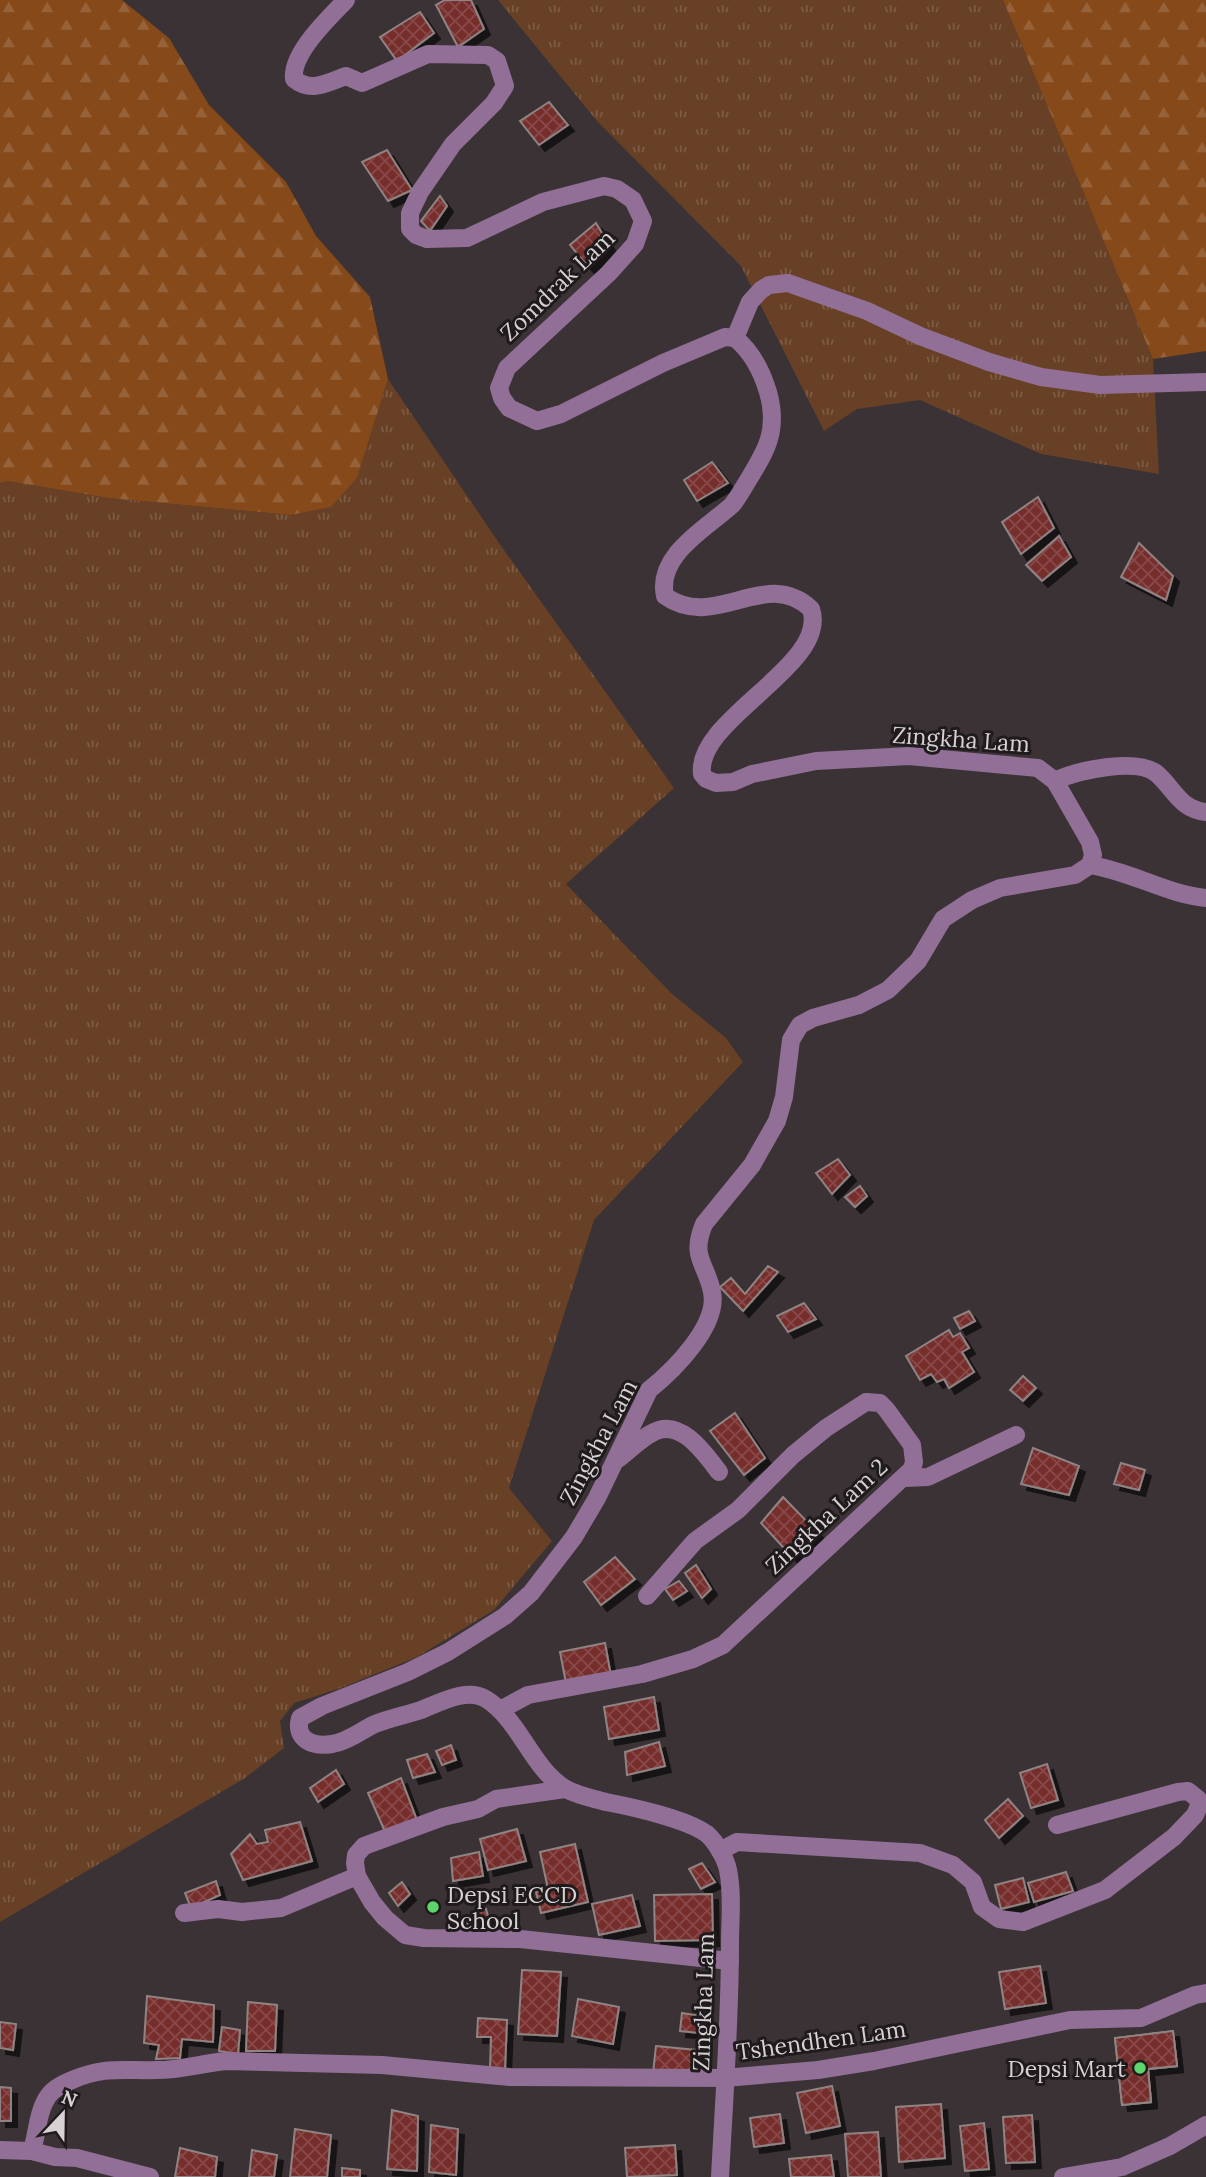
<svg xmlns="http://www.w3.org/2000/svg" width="1206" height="2177" font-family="Lora,serif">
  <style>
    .grass { fill: url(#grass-tufts) }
    .forest { fill: url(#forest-firs) }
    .building { fill: url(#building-cross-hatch); stroke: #8f8483; stroke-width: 2; filter: url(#shadow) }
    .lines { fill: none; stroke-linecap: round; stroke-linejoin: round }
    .minor { stroke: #926f97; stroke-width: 18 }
    .poi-dot { fill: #5dd56c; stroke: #1f1b1c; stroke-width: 2.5 }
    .labels { text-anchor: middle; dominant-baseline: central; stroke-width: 6; stroke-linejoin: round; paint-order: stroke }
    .street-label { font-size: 23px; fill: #d7d1d3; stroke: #1f1b1c }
    .poi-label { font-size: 23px; fill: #d7d1d3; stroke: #1f1b1c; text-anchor: start }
  </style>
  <defs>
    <pattern id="grass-tufts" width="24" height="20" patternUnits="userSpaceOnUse" patternTransform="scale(1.75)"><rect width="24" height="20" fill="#684025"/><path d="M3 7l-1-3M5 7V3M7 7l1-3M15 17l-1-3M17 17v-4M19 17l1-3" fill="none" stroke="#7d5b44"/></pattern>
    <pattern id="forest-firs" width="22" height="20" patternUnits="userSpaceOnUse" patternTransform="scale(1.75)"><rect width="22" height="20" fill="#864919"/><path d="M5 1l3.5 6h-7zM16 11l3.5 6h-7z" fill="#96623a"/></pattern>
    <pattern id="building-cross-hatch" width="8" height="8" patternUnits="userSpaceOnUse" patternTransform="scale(1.75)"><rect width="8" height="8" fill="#762d2c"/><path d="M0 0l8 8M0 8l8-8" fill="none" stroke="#894a4a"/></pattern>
    <filter id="shadow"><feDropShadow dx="6" dy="6" stdDeviation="0" flood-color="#0009"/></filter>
  </defs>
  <rect width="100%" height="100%" fill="#3a3235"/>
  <g class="grass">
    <path d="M 498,0 L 1003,0 L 1153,359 L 1159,474 L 1041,454 L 920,400 L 857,409 L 824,431 L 741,266 L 597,121 Z"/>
    <path d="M 388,379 L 499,543 L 674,788 L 566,884 L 671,993 L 726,1038 L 743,1062 L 594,1220 L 509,1488 L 552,1541 L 494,1610 L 417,1657 L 341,1688 L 294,1703 L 280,1721 L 284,1748 L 245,1778 L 0,1922 L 0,483 L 8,481 L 108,498 L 291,515 L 330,507 L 357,478 Z"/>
  </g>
  <g class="forest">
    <path d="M 0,0 L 122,0 L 169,38 L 209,105 L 286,182 L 316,236 L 370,297 L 388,379 L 357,478 L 331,507 L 291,515 L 108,498 L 8,481 L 0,483 Z"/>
    <path d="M 1003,0 L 1206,0 L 1206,351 L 1153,359 Z"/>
  </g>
  <g class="building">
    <path d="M 445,0 L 471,0 L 484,29 L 458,47 L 436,5 Z"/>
    <path d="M 420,12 L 434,33 L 397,61 L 380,37 Z"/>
    <path d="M 549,102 L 568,125 L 539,145 L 520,121 Z"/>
    <path d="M 387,150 L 412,190 L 388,201 L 362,162 Z"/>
    <path d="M 440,196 L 447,206 L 430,231 L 421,221 Z"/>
    <path d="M 596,223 L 609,245 L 589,268 L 570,245 Z"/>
    <path d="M 712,462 L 728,483 L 697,501 L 684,480 Z"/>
    <path d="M 1038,497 L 1054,528 L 1021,554 L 1002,522 Z"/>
    <path d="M 1059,536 L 1071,557 L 1042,581 L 1026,565 Z"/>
    <path d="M 1139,543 L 1173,576 L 1166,600 L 1121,577 Z"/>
    <path d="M 838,1159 L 850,1175 L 832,1194 L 816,1173 Z"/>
    <path d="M 860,1186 L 867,1196 L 855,1207 L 845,1197 Z"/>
    <path d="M 768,1266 L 778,1272 L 743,1311 L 720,1287 L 731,1278 L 745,1294 Z"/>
    <path d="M 804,1303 L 816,1319 L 788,1332 L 777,1316 Z"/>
    <path d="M 969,1311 L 975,1321 L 960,1329 L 954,1318 Z"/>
    <path d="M 949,1330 L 953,1337 L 960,1333 L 969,1348 L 962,1352 L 974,1372 L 949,1388 L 944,1379 L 937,1382 L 931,1374 L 920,1380 L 906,1356 Z"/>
    <path d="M 1023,1376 L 1036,1388 L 1023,1401 L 1010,1390 Z"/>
    <path d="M 735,1413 L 765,1458 L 744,1475 L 710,1431 Z"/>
    <path d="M 1033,1448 L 1079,1466 L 1069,1495 L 1021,1484 Z"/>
    <path d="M 1121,1463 L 1145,1470 L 1139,1490 L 1114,1484 Z"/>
    <path d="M 783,1497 L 818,1533 L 793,1558 L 761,1523 Z"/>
    <path d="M 615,1557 L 635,1579 L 601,1605 L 584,1582 Z"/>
    <path d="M 696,1565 L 711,1589 L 702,1598 L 685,1573 Z"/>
    <path d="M 679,1581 L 687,1591 L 673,1600 L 665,1589 Z"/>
    <path d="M 605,1643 L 611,1676 L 566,1683 L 560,1652 Z"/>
    <path d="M 654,1697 L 659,1730 L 609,1739 L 604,1707 Z"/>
    <path d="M 659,1742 L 665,1766 L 627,1775 L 625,1752 Z"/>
    <path d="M 451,1745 L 456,1760 L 442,1765 L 436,1751 Z"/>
    <path d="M 427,1754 L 435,1772 L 413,1778 L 407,1760 Z"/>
    <path d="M 1047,1764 L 1058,1800 L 1031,1808 L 1020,1773 Z"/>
    <path d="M 336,1770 L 344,1784 L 318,1802 L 310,1788 Z"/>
    <path d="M 401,1778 L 418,1823 L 386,1834 L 368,1793 Z"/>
    <path d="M 1008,1799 L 1023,1816 L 999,1838 L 985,1820 Z"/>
    <path d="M 300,1822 L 312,1861 L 243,1880 L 231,1854 L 250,1834 L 257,1844 L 268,1842 L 265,1830 Z"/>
    <path d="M 517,1829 L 526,1861 L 488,1870 L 480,1839 Z"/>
    <path d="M 575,1844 L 588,1902 L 541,1913 L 536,1892 L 548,1889 L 540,1852 Z"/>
    <path d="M 479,1852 L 483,1876 L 453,1881 L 451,1858 Z"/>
    <path d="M 702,1863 L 715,1882 L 701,1889 L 689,1869 Z"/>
    <path d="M 1066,1872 L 1073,1891 L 1034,1902 L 1028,1883 Z"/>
    <path d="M 1023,1878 L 1029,1902 L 1001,1909 L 995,1885 Z"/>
    <path d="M 216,1881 L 220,1895 L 191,1908 L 185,1893 Z"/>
    <path d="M 402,1882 L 410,1894 L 398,1906 L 389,1893 Z"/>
    <path d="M 712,1894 L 713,1940 L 655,1941 L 654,1895 Z"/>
    <path d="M 632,1895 L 640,1926 L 599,1935 L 592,1904 Z"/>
    <path d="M 486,1909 L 492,1930 L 468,1932 L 467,1918 L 474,1916 L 473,1911 Z"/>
    <path d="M 1040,1966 L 1046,2003 L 1005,2009 L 999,1972 Z"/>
    <path d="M 522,1970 L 561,1972 L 557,2036 L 518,2034 Z"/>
    <path d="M 147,1996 L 214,2005 L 213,2042 L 182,2039 L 180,2058 L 156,2059 L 159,2045 L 144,2043 Z"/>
    <path d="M 578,1999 L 619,2007 L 613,2044 L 572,2036 Z"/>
    <path d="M 248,2002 L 277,2005 L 275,2051 L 246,2051 Z"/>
    <path d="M 682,2013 L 701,2016 L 699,2033 L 680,2031 Z"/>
    <path d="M 478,2018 L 507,2020 L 505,2070 L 490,2069 L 491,2037 L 477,2037 Z"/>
    <path d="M 0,2022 L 16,2024 L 13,2050 L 0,2048 Z"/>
    <path d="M 222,2027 L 240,2030 L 238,2054 L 219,2051 Z"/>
    <path d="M 1173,2031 L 1177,2066 L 1148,2069 L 1151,2102 L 1122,2105 L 1115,2038 Z"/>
    <path d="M 1173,2031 L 1177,2066 L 1148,2069 L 1151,2102 L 1122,2105 L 1115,2038 Z"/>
    <path d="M 656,2046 L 696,2050 L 694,2077 L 653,2073 Z"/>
    <path d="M 832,2086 L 840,2126 L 806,2133 L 797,2093 Z"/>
    <path d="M 0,2087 L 11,2088 L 11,2121 L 0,2121 Z"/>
    <path d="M 941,2104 L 945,2158 L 899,2162 L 896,2107 Z"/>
    <path d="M 392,2110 L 418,2116 L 417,2171 L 387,2169 Z"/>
    <path d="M 780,2114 L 784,2143 L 754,2147 L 750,2118 Z"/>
    <path d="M 1032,2115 L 1035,2162 L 1006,2163 L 1003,2117 Z"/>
    <path d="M 984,2123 L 989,2169 L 965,2171 L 960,2126 Z"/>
    <path d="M 431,2125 L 458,2129 L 456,2175 L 429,2172 Z"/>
    <path d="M 295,2129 L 331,2135 L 327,2177 L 290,2177 Z"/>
    <path d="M 878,2132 L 881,2177 L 848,2177 L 845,2134 Z"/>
    <path d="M 675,2145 L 677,2175 L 627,2177 L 625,2148 Z"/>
    <path d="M 180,2148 L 217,2157 L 215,2177 L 175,2177 Z"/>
    <path d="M 252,2150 L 277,2155 L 274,2177 L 249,2177 Z"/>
    <path d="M 831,2155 L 834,2177 L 791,2177 L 789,2159 Z"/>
    <path d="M 342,2168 L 360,2170 L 360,2177 L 342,2177 Z"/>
  </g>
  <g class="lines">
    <g class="minor">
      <path d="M 346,0 C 329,18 291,53 294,79 C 311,93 327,83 346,76 L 362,83 L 428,54 L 488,55 L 497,61 L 505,86 L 494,103 L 453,144 L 420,192 L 410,213 L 410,229 L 416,235 L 427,239 L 467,238 L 543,202 L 604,186 L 617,189 L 633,200 L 643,221 L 635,244 L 609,273 L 507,368 L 499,388 L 502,398 L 509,408 L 537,421 L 561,414 L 663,363 L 725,337 L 735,338"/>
      <path d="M 735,338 L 750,302 L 761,290 L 769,285 L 788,283 L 867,311 L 920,336 L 989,362 L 1041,377 L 1100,385 L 1206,382"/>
      <path d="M 1055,781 C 1077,770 1136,758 1156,773 C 1174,788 1179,809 1206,812"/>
      <path d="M 1090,865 C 1130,871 1166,894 1206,898"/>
      <path d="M 618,1459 C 630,1450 641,1438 654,1432 C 681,1418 705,1454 719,1472"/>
      <path d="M 904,1478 L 928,1477 L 1016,1435"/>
      <path d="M 502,1709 L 528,1695 L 642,1674 L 693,1659 L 723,1645 L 912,1469 L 914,1462 L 912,1445 L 886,1409 L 880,1403 L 866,1402 L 826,1428 L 793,1455 L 738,1510 L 695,1541 L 647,1596"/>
      <path d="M 565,1789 L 496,1799 L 478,1809 L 443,1817 L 364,1846 L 356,1855 L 355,1863 L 357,1876 L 372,1902 L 385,1918 L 405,1935 L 424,1938 L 520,1939 L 730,1961"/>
      <path d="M 720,1851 L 737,1842 L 920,1853 L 953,1865 L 973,1882 L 982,1907 L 999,1919 L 1023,1922 L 1105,1890 L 1174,1837 L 1195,1815 L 1199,1806 L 1198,1799 L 1188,1791 L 1178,1792 L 1057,1825"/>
      <path d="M 184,1913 L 218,1909 L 242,1912 L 281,1908 L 357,1876"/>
      <path d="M 0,2150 L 32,2151"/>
      <path d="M 150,2177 L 77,2158 L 55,2157 L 32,2151 C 37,2134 38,2109 49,2095 C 54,2088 63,2084 72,2080 C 105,2066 122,2071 157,2070 C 181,2070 203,2063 227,2061 L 382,2065 L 510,2077 L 725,2078 L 818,2070 L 874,2061 L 1070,2020 L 1141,2018 L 1195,1995 L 1206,1993"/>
      <path d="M 720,2177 C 724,2100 730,2022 730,1944 C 730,1920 733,1894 728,1870 C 726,1859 716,1842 707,1834 C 687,1819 632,1807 606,1802 C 592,1798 579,1796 566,1789 C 531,1768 521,1721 486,1699 C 467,1687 439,1703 421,1710 C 406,1715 390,1718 375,1724 C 362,1730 347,1742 332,1744 C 313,1747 294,1740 300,1718 L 322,1706 L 408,1672 L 448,1652 L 505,1616 L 531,1593 L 574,1537 L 597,1498 L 649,1390 C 674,1370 719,1325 712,1292 C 706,1262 690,1258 704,1224 L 752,1165 L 777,1121 L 784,1097 L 791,1040 L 800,1025 L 813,1018 L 859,1005 L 888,990 L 918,961 L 943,919 L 972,900 L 1000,888 L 1075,875 L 1090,865 L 1093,855 L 1090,842 L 1055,781 L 1038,768 L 909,756 L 816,761 L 752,774 L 733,782 L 716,783 L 706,779 L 702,774 C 695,719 830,665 811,609 C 765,566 716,632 665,596 C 656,555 707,528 732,505 C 738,498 742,490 747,482 C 766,451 779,431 768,392 C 762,372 751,351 735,338"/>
      <path d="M 1063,2177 L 1122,2167 L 1170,2146 L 1206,2125"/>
    </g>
  </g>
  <g class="poi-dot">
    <circle cx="433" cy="1907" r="7"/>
    <circle cx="1140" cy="2068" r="7"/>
  </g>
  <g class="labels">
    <g class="street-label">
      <text transform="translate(557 285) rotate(-44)">Zomdrak Lam</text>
      <text transform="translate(961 739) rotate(4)">Zingkha Lam</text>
      <text transform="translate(598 1442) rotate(-62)">Zingkha Lam</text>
      <text transform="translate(826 1516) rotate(-43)">Zingkha Lam 2</text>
      <text transform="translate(703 2002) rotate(-88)">Zingkha Lam</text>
      <text transform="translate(821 2040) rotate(-8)">Tshendhen Lam</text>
    </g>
    <g class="poi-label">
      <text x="447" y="1894">Depsi ECCD<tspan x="447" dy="26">School</tspan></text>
      <text x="1126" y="2068" text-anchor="end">Depsi Mart</text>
    </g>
  </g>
  <g transform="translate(63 2114) rotate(22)" stroke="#1f1b1c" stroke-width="5" paint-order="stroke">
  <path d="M0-5L12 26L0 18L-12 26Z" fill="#d7d1d3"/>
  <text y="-10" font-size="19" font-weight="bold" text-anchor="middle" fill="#d7d1d3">N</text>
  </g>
</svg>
